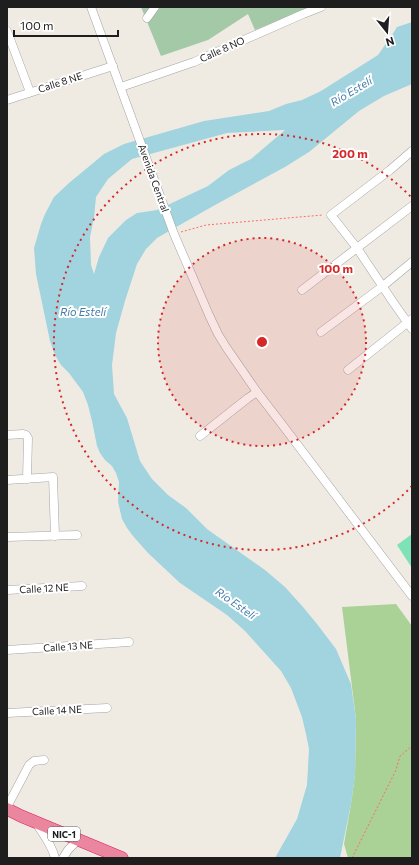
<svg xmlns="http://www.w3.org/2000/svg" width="419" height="865" font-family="Commissioner,sans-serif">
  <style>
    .forest { fill: #aad196 }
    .cemetery { fill: #a3c9a7 }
    .pitch { fill: #7de2b6 }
    .water { fill: #a1d4df; fill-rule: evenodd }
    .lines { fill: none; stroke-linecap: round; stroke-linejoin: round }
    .minor-casing { stroke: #a5a5a5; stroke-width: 9 }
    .highway-casing { stroke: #e11c6a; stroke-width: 13 }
    .path { stroke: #ff6c64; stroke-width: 1; stroke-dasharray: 2 2; stroke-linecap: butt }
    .minor { stroke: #fff; stroke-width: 8 }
    .highway { stroke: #ea879f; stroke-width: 12 }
    .ring { fill: none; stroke: #d62828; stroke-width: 2; stroke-dasharray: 2 4 }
    .labels { text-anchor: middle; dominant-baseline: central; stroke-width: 4; stroke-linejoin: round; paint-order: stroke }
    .shield { fill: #fff; stroke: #626262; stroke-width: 1 }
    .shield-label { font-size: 9px; font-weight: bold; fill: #1e1e1e }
    .street-label { font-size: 10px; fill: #1e1e1e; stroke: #fff }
    .water-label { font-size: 11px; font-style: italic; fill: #437baa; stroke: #fff }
    .centre { fill: #d62828; stroke: #fff; stroke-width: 2 }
    .ring-label { font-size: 12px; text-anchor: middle; font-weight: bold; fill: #d62828; stroke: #fff; stroke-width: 4; stroke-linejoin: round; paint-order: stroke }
  </style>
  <rect width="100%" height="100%" fill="#efebe3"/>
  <path class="forest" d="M 396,604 L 412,626 L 412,858 L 348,858 L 344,844 L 351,804 L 355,775 L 356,719 L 342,607 Z"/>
  <path class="cemetery" d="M 141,7 L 312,7 L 255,30 L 248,14 L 208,40 L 161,56 Z"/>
  <path class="pitch" d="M 412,534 L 412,568 L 397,545 Z"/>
  <path class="water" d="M 412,22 L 412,84 L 384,96 L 359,111 L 309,152 L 285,167 L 215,205 L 157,238 L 146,249 L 137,264 L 125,301 L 116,333 L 112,365 L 114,394 L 127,418 L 140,461 L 152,479 L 168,495 L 186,508 L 207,529 L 265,570 L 285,587 L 303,607 L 317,624 L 336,649 L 351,684 L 356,719 L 355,775 L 351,804 L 340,858 L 275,858 L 297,819 L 307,785 L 309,749 L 306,734 L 302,717 L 291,688 L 281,671 L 245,631 L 227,615 L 180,583 L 148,553 L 133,536 L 127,528 L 122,519 L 118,502 L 119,482 L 116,473 L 112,466 L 105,460 L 100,453 L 97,446 L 92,421 L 88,405 L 83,392 L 69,373 L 61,365 L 55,355 L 50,341 L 36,274 L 34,248 L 41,224 L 45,214 L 54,197 L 69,183 L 104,154 L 124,144 L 204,121 L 269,111 L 286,104 L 302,100 L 321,91 L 378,55 L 392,35 L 397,27 ZM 285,130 L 251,159 L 229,170 L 208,186 L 157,210 L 137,213 L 126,220 L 108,238 L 99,257 L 94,274 L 91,265 L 90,237 L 94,218 L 96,197 L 108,179 L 132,159 L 227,133 Z"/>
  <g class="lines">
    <g class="minor-casing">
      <g id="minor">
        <path d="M 91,7 L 174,234 L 209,315 L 218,334 L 226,347 L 257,392 L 284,427 L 412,596"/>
        <path d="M 147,18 L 155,7"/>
        <path d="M 7,31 L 30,92"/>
        <path d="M 121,87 L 194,62 L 303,14 L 321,7"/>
        <path d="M 7,100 L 113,66"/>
        <path d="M 412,151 L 390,170 L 331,215 L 357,248 L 393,302 L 412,329"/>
        <path d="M 302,290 L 412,206"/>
        <path d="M 321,332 L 383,286 L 412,262"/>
        <path d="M 348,370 L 412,319"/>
        <path d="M 7,435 L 23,434 L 26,435 L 28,438 L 27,479"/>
        <path d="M 200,436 L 248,398 L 257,392"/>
        <path d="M 7,480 L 53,477 L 55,536"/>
        <path d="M 7,537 L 77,535"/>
        <path d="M 7,590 L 82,586"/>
        <path d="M 7,650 L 129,642"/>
        <path d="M 7,713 L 107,708"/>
        <path d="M 7,807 L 29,765 L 34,761 L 44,760"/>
        <path d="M 36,823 C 43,834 52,845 55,858"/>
        <path d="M 63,858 L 68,850 L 78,840"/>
      </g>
    </g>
    <g class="highway-casing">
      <path id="highway" d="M 7,809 L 21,816 L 122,858"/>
    </g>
    <g class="path">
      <path d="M 181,232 L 206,225 L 323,215"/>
      <path d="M 352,858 L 396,770 L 400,756 L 412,746"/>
    </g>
    <use href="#minor" class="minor"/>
    <use href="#highway" class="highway"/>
  </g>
  <circle cx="262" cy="342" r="104" fill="#d62828" fill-opacity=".12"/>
  <g class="ring">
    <circle cx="262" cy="342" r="104"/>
    <path d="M412 486A208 208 0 1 1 412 198"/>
  </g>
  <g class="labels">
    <rect class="shield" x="48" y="827" width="32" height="14" rx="3"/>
    <g class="shield-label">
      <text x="64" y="834">NIC-1</text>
    </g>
    <g class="street-label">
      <text transform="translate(222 49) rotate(-24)">Calle 8 NO</text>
      <text transform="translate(60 82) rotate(-18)">Calle 8 NE</text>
      <text transform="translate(154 178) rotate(70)">Avenida Central</text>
      <text transform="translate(44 588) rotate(-3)">Calle 12 NE</text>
      <text transform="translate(68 646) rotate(-4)">Calle 13 NE</text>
      <text transform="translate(57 710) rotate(-3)">Calle 14 NE</text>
    </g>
    <g class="water-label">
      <text transform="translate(351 91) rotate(-31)">Río Estelí</text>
      <text x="83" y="311">Río Estelí</text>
      <text transform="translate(236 603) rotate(35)">Río Estelí</text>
    </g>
  </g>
  <circle cx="262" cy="342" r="6" class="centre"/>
  <g class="ring-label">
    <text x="350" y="158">200 m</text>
    <text x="336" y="273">100 m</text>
  </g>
  <rect width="419" height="865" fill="none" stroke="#1e1e1e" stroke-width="16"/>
  <g transform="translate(387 32) rotate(163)" stroke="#ffffff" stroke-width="3" paint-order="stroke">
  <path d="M0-3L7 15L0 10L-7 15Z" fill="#1e1e1e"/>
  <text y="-6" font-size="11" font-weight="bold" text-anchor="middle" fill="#1e1e1e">N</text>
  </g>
  <path d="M14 30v6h104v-6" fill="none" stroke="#1e1e1e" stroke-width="2"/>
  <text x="20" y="30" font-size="12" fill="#1e1e1e" stroke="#ffffff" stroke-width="3" paint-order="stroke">100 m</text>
</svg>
